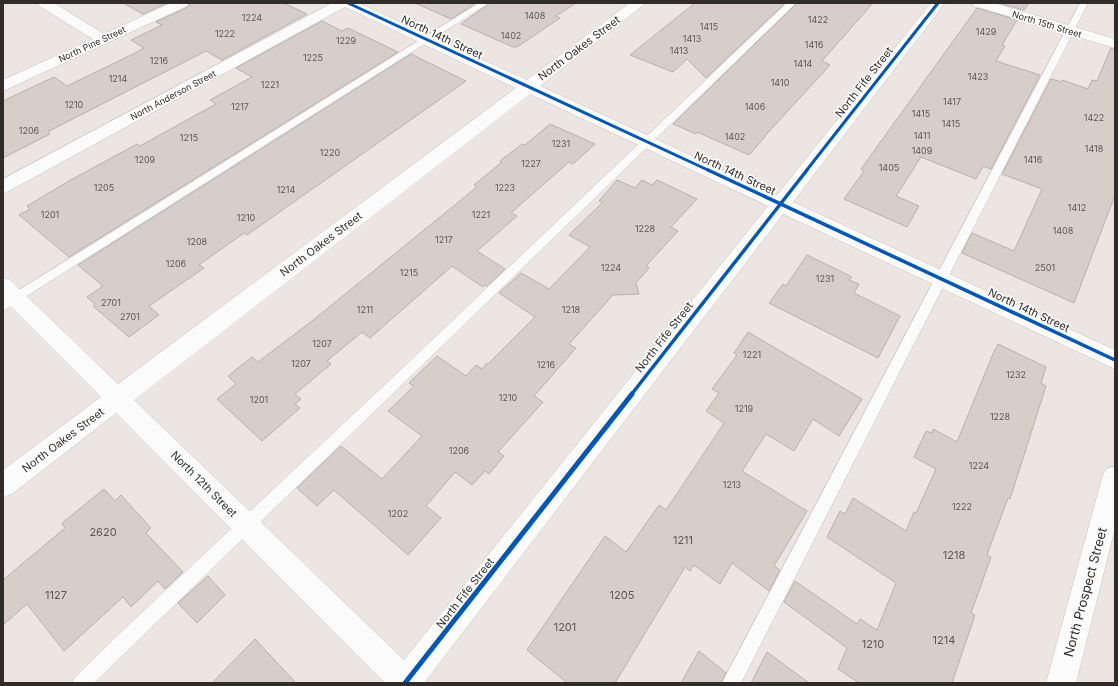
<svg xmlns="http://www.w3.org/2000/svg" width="1118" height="686" font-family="Inter,sans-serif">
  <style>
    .building { fill: #d8cec9; stroke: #b6b1af }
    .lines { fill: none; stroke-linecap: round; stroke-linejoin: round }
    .lane-casing { stroke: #c5c1be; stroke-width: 1 }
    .street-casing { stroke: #c5c1be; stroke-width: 1 }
    .lane { fill: #fcfbfb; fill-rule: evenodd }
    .street { fill: #fcfbfb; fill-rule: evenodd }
    .cycleway-far2-casing { stroke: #fff; stroke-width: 5 }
    .cycleway-far1-casing { stroke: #fff; stroke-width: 6 }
    .cycleway-casing { stroke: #fff; stroke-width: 8 }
    .cycleway-far2 { stroke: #0057b8; stroke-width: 3 }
    .cycleway-far1 { stroke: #0057b8; stroke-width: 3.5 }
    .cycleway { stroke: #0057b8; stroke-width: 5 }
    .labels { text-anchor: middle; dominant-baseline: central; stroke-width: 3; stroke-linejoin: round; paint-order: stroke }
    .number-label { font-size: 9px; fill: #5d5754 }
    .far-street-label { font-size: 9px; fill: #302c2a; stroke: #fff }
    .street-label { font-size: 11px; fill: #302c2a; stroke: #fff }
    .near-number-label { font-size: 11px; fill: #5d5754 }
    .near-street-label { font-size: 13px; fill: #302c2a; stroke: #fff }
  </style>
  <rect width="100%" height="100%" fill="#ece5e2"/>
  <g class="building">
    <path d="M 123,3 L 167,3 L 143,14 Z"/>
    <path d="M 190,3 L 284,3 L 307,14 L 222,60 L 206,51 L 55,128 L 48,132 L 50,134 L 3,158 L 3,101 L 54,77 L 67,86 L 131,55 L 144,48 L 131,40 L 162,25 L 156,22 L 188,7 Z"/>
    <path d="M 415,3 L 476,3 L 451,19 Z"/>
    <path d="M 490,3 L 576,3 L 556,16 L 560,18 L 517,47 L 513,47 L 461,24 Z"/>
    <path d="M 695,3 L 785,3 L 706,78 L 687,59 L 673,72 L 630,55 Z"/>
    <path d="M 797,3 L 873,3 L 822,61 L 830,65 L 764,137 L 765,137 L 749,155 L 697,132 L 696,134 L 673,124 Z"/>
    <path d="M 999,3 L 1029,3 L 1024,10 Z"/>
    <path d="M 977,8 L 1017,20 L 1002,45 L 1005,46 L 996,61 L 1040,75 L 991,169 L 983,166 L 976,179 L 921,157 L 896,196 L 919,206 L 907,227 L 844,199 L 864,171 L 861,169 Z"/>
    <path d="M 322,21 L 342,31 L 348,28 L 398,52 L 69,257 L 19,215 L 30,209 L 27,206 L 69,181 L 137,144 L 140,146 L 216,104 L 210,100 L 252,77 L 236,68 Z"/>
    <path d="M 1111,48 L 1115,49 L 1115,195 L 1074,303 L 962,253 L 972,233 L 1014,251 L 1042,189 L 1002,174 L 1051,79 L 1062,82 L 1062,80 L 1088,89 L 1092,80 L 1097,81 Z"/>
    <path d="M 411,54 L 466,81 L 247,235 L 244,233 L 199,265 L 204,268 L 149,306 L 159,315 L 129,337 L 93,306 L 95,304 L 87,297 L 103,286 L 78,265 Z"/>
    <path d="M 550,124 L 595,144 L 573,164 L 569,162 L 511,213 L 517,216 L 477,251 L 505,269 L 487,286 L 485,285 L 483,287 L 452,266 L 370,338 L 362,332 L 327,361 L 331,364 L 295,394 L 301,399 L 295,404 L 300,408 L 262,441 L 217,399 L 236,384 L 228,376 L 252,357 L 258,362 L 312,321 L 477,187 L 474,185 L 502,162 L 500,161 L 522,144 L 525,145 Z"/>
    <path d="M 617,180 L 635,188 L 642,180 L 652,185 L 657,180 L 697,199 L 671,227 L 678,231 L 646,266 L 649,268 L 636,283 L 639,294 L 613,295 L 569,344 L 576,348 L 534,396 L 543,402 L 498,452 L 504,456 L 489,474 L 485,471 L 472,485 L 455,472 L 426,506 L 441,518 L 408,555 L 334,490 L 317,506 L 297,488 L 341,446 L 382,479 L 422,436 L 388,411 L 414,386 L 409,383 L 437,356 L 466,376 L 476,365 L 482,369 L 487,363 L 488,364 L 535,317 L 499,293 L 521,273 L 549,289 L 590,247 L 569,235 L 603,202 L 599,201 Z"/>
    <path d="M 807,255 L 852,277 L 849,280 L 859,284 L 854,293 L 900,316 L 878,358 L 769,303 L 783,284 L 786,286 Z"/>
    <path d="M 748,332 L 862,399 L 839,436 L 813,419 L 794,451 L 766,434 L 742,471 L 807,511 L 774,566 L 780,570 L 769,591 L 732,563 L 720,584 L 694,565 L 690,571 L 685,567 L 615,683 L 567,683 L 527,650 L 605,536 L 626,552 L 659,505 L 666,510 L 724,423 L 706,411 L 719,393 L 712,389 L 737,355 L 734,353 Z"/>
    <path d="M 998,344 L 1046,367 L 1041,383 L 1046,386 L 1010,499 L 1008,498 L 987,555 L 991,557 L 971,613 L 975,615 L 952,683 L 859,683 L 838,669 L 847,648 L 784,602 L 795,581 L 857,624 L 860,619 L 877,630 L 896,583 L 827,537 L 840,511 L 845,514 L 853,498 L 906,531 L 914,512 L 916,513 L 936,469 L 914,457 L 926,431 L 932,433 L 933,429 L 957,442 L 995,349 L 996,349 Z"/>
    <path d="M 104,489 L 115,501 L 121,495 L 151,528 L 146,533 L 183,572 L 165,589 L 158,581 L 131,607 L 123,597 L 64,651 L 27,604 L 3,625 L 3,580 L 65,528 L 62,523 Z"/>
    <path d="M 208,576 L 225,595 L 197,623 L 178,603 Z"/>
    <path d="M 255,639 L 296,683 L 212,683 Z"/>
    <path d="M 699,651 L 726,673 L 721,683 L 681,683 Z"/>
    <path d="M 767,652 L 809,683 L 751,683 Z"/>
  </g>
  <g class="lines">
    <g class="lane-casing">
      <g id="lane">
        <path d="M 479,3 L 489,3 L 3,311 L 3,300 Z"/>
        <path d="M 787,3 L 796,3 L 94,683 L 72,683 L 75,677 L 116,637 L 409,362 Z"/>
        <path d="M 1080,3 L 1088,3 L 741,683 L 722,683 Z"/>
      </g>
    </g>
    <g class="street-casing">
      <g id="street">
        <path d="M 37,3 L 54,3 L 104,34 L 171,3 L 189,3 L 187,6 L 3,91 L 3,80 L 93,39 L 39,6 Z"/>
        <path d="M 332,3 L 359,3 L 527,80 L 630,3 L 646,3 L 540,86 L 777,195 L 931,3 L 945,3 L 793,202 L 1115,350 L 1115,369 L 783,214 L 424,683 L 385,683 L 116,413 L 12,494 L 3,497 L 3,470 L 101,397 L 3,299 L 3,278 L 10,280 L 118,384 L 516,88 L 345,7 L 9,191 L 3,193 L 3,179 ZM 530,94 L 768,206 L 404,660 L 134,400 Z"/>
        <path d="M 972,3 L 994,3 L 1115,39 L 1115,48 L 974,6 Z"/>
        <path d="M 1115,466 L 1115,528 L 1076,683 L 1046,683 L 1102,478 L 1106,469 Z"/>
      </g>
    </g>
    <use href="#lane" class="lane"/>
    <use href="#street" class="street"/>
    <g class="cycleway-far2-casing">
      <g id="cycleway-far2">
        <path d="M 348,3 L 710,171"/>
        <path d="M 806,171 L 938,3"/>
      </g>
    </g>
    <g class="cycleway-far1-casing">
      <g id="cycleway-far1">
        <path d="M 708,170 L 1115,360"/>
        <path d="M 631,395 L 807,170"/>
      </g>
    </g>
    <g class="cycleway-casing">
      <path id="cycleway" d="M 405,683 L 632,394"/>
    </g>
    <use href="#cycleway-far2" class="cycleway-far2"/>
    <use href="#cycleway-far1" class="cycleway-far1"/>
    <use href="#cycleway" class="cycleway"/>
  </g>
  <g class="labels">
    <g class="number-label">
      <text x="535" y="15">1408</text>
      <text x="252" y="17">1224</text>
      <text x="818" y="19">1422</text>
      <text x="709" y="26">1415</text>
      <text x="986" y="31">1429</text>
      <text x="225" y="33">1222</text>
      <text x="511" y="35">1402</text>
      <text x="692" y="38">1413</text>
      <text x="346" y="40">1229</text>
      <text x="814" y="44">1416</text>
      <text x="679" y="50">1413</text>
      <text x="313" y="57">1225</text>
      <text x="159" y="60">1216</text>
      <text x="803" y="63">1414</text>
      <text x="978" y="76">1423</text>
      <text x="118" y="78">1214</text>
      <text x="780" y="82">1410</text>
      <text x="270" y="84">1221</text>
      <text x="952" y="101">1417</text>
      <text x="74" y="104">1210</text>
      <text x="240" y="106">1217</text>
      <text x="755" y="106">1406</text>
      <text x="921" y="113">1415</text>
      <text x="1094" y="117">1422</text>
      <text x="951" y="123">1415</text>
      <text x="29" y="130">1206</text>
      <text x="922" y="135">1411</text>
      <text x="735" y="136">1402</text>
      <text x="189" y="137">1215</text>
      <text x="561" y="143">1231</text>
      <text x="1094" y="148">1418</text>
      <text x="922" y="150">1409</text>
      <text x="330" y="152">1220</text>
      <text x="145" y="159">1209</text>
      <text x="1033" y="159">1416</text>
      <text x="531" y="163">1227</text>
      <text x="889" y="167">1405</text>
      <text x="104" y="187">1205</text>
      <text x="505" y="187">1223</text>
      <text x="286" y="189">1214</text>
      <text x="1077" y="207">1412</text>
      <text x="50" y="214">1201</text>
      <text x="481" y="214">1221</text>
      <text x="246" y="217">1210</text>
      <text x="645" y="228">1228</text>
      <text x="1063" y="230">1408</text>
      <text x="444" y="239">1217</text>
      <text x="197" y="241">1208</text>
      <text x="176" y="263">1206</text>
      <text x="611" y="267">1224</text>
      <text x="1045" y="267">2501</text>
      <text x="409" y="272">1215</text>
      <text x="825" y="278">1231</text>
      <text x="111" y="302">2701</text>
      <text x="365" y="309">1211</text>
      <text x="571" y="309">1218</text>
      <text x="130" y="316">2701</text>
      <text x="322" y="343">1207</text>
      <text x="752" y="354">1221</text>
      <text x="301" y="363">1207</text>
      <text x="546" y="364">1216</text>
      <text x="1016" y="374">1232</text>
      <text x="508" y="397">1210</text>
      <text x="259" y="399">1201</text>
      <text x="744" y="408">1219</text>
      <text x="1000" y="416">1228</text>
      <text x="459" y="450">1206</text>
      <text x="979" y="465">1224</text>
      <text x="732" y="484">1213</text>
      <text x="962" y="506">1222</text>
      <text x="398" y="513">1202</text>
    </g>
    <g class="far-street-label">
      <text transform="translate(1047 24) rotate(17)">North 15th Street</text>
      <text transform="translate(92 44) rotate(-25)">North Pine Street</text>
      <text transform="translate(173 95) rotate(-28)">North Anderson Street</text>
    </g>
    <g class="street-label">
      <text transform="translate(442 37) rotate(25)">North 14th Street</text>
      <text transform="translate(579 48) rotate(-37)">North Oakes Street</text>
      <text transform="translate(864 82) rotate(-52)">North Fife Street</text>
      <text transform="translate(735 173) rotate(25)">North 14th Street</text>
      <text transform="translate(321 244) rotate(-37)">North Oakes Street</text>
      <text transform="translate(1029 310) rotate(25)">North 14th Street</text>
      <text transform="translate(664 337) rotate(-52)">North Fife Street</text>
      <text transform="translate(63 440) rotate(-37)">North Oakes Street</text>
      <text transform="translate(204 484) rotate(45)">North 12th Street</text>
      <text transform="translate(465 593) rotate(-52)">North Fife Street</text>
    </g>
    <g class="near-number-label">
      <text x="103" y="532">2620</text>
      <text x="683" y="540">1211</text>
      <text x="954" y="555">1218</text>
      <text x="56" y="595">1127</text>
      <text x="622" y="595">1205</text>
      <text x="565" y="627">1201</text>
      <text x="944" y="640">1214</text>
      <text x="873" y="644">1210</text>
    </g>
    <g class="near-street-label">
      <text transform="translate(1085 592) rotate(-75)">North Prospect Street</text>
    </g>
  </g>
  <rect width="1118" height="686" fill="none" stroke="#302c2a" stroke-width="8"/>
</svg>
